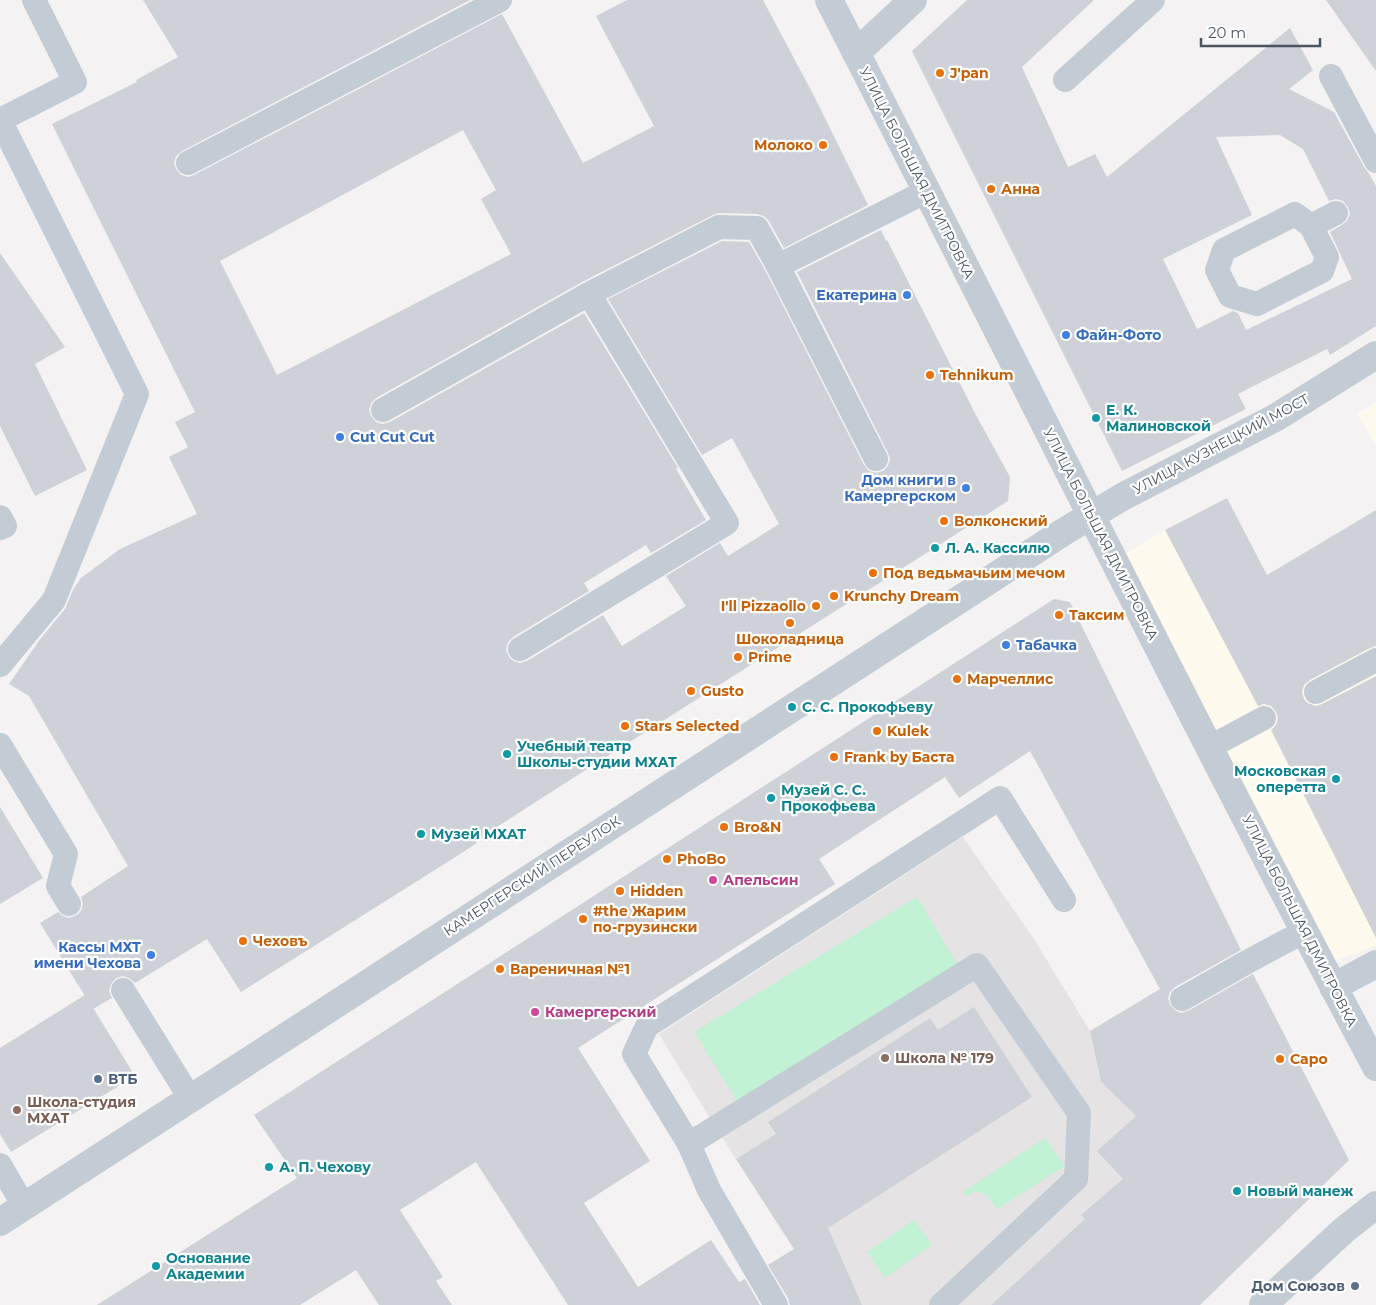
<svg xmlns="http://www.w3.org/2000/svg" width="1376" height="1305" font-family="Montserrat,sans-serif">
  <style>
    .commercial { fill: #fdf9ed }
    .education { fill: #e5e3e4 }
    .green { fill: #c1f2d4 }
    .building { fill: #ced1d7; fill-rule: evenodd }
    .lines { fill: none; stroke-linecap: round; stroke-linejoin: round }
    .service { stroke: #c3ccd4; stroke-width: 24 }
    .pedestrian { stroke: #c3ccd4; stroke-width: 28 }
    .minor { stroke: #c3ccd4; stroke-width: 28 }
    .food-dot { fill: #e8710a; stroke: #fff; stroke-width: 2 }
    .shop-dot { fill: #3f7fe0; stroke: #fff; stroke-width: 2 }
    .culture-dot { fill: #0f9aa8; stroke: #fff; stroke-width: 2 }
    .hotel-dot { fill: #d1479c; stroke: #fff; stroke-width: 2 }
    .education-dot { fill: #8d6e63; stroke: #fff; stroke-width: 2 }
    .service-dot { fill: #5c6f8a; stroke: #fff; stroke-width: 2 }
    .labels { text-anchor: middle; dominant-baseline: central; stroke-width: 4.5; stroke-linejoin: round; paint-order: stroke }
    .food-label { font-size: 14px; font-weight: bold; fill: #c56008; stroke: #fff; text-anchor: start }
    .street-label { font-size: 14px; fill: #495561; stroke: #fff }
    .shop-label { font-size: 14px; font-weight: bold; fill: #366cbe; stroke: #fff; text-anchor: end }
    .culture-label { font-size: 14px; font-weight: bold; fill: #0d838f; stroke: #fff; text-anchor: start }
    .hotel-label { font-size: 14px; font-weight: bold; fill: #b23c85; stroke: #fff; text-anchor: start }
    .education-label { font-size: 14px; font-weight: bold; fill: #785e54; stroke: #fff; text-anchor: start }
    .service-label { font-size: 14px; font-weight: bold; fill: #4e5e75; stroke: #fff; text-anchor: start }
  </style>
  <rect width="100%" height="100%" fill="#f4f2f2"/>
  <g class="commercial">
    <path d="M 1376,402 L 1376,446 L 1357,414 Z"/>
    <path d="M 1227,498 L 1267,575 L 1376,510 L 1376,946 L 1334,961 L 1123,555 L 1165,530 Z"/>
  </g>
  <path class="education" d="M 963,837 L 1034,939 L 1090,1031 L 1101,1082 L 1136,1116 L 1098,1151 L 1123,1179 L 1090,1224 L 1052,1249 L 991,1305 L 799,1305 L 794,1249 L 716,1128 L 659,1034 Z"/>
  <g class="green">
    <path d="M 917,897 L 959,967 L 737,1101 L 694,1032 Z"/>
    <path d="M 1045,1138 L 1065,1166 L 997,1209 L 986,1194 L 974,1191 L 965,1197 L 963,1192 Z"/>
    <path d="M 914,1220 L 932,1245 L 885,1278 L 867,1252 Z"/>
  </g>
  <g class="building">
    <path d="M 143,0 L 470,0 L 182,151 L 176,156 L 174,163 L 176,169 L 181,175 L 188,177 L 194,175 L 502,14 L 583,163 L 654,126 L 596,16 L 627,0 L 763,0 L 814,96 L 868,205 L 784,248 L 769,221 L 764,216 L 757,214 L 719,213 L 713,215 L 582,282 L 376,398 L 371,403 L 369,410 L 371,416 L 376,422 L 382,424 L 390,422 L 584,313 L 678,468 L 676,469 L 706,520 L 651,553 L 646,545 L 584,583 L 589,591 L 513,637 L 508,642 L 506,650 L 509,657 L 513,661 L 520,663 L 527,661 L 603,615 L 622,646 L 686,606 L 666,576 L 720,543 L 728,556 L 779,524 L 732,438 L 702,455 L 608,299 L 722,241 L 749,242 L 766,272 L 864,465 L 869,471 L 876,473 L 883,471 L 888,466 L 890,459 L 888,453 L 797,272 L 881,230 L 886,241 L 887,240 L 977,417 L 1010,477 L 1008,501 L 570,780 L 475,841 L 477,843 L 446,863 L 241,992 L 207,939 L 135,983 L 129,978 L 123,976 L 116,978 L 111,984 L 109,991 L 112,998 L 93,1009 L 40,923 L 58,912 L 63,916 L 69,918 L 77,915 L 81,911 L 83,904 L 81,897 L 128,866 L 29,696 L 9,684 L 41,638 L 65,609 L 73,590 L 81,578 L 120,549 L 197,514 L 169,457 L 188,447 L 175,422 L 195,412 L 52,124 L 137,82 L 136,80 L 178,57 ZM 463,130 L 496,190 L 481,199 L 511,254 L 277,375 L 220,261 Z"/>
    <path d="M 967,0 L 1094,0 L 1022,67 L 1068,167 L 1095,154 L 1107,177 L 1290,28 L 1313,70 L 1289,89 L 1334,112 L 1364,167 L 1368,172 L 1376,186 L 1376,326 L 1330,355 L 1327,349 L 1238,394 L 1246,409 L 1122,471 L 912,51 ZM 1280,135 L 1303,149 L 1329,201 L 1336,199 L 1343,201 L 1348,207 L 1350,214 L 1347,221 L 1342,225 L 1330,232 L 1352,279 L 1246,330 L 1238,313 L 1233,311 L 1197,329 L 1163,259 L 1252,215 L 1216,137 Z"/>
    <path d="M 1326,0 L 1376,0 L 1376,71 Z"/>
    <path d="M 0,253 L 65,347 L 35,364 L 87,470 L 35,496 L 0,426 Z"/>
    <path d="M 1227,498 L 1267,575 L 1376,510 L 1376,646 L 1370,648 L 1310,680 L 1304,685 L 1302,692 L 1304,699 L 1308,703 L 1316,706 L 1322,704 L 1376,676 L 1376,938 L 1271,730 L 1276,725 L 1278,718 L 1276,712 L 1271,706 L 1264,704 L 1258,706 L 1165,530 Z"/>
    <path d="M 1054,599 L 1070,602 L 1241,950 L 1175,987 L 1170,992 L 1168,998 L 1170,1005 L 1176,1011 L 1181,1013 L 1188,1011 L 1253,974 L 1349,1160 L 1200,1305 L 991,1305 L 1085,1219 L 1081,1215 L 1123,1179 L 1097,1151 L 1136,1116 L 1101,1082 L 1090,1031 L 1160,989 L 1030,751 L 959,798 L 945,777 L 819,859 L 835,884 L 578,1048 L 650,1161 L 584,1203 L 638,1287 L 711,1240 L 739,1282 L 745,1279 L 760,1305 L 568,1305 L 476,1162 L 400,1210 L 443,1277 L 436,1281 L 452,1305 L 379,1305 L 356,1270 L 300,1305 L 97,1305 L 297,1178 L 254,1115 Z"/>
    <path d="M 0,807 L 43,878 L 0,904 Z"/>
    <path d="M 85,995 L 135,1076 L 11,1152 L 0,1134 L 0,1048 Z"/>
    <path d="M 974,1007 L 1032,1097 L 828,1228 L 862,1305 L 790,1305 L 788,1298 L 768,1265 L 794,1249 L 736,1159 L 776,1134 L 768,1122 L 908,1032 L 930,1018 L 938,1030 Z"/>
  </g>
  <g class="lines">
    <g class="service">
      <path d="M 1331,76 L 1376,161"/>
      <path d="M 1065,80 L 1153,0"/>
      <path d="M 188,163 L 500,0"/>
      <path d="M 1311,226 L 1295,214 L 1224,250 L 1217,270 L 1230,296 L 1257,304 L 1322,271 L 1327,257 L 1311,226 L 1336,213"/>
      <path d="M 383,410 L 589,294 L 719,227 L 757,228 L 778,266"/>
      <path d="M 876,459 L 778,266 L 927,191"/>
      <path d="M 0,517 L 5,526 L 0,528"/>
      <path d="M 520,649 L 727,523 L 589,294"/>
      <path d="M 0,665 L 54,600 L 137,394 L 0,120 L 75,82 L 34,0"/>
      <path d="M 1316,692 L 1376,660"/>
      <path d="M 0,745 L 66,854 L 58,886 L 69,904"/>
      <path d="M 1210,747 L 1264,718"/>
      <path d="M 123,990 L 190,1098"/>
      <path d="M 1182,999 L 1247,962 L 1305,931"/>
      <path d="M 689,1144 L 977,965 L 1079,1113 L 1076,1179 L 941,1305"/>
      <path d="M 0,1165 L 24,1206"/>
      <path d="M 776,1305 L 709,1190 L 689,1144 L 634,1054 L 647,1026 L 1000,798 L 1064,900"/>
    </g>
    <g class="pedestrian">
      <path d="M 1333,987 L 1376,964"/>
      <path d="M 230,1073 L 1065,531 L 1124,496 L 1275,418 L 1376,355"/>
    </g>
    <g class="minor">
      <path d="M 829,0 C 1012,355 1188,714 1376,1067"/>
      <path d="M 856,53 L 913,0"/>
      <path d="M 0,1222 L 230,1073"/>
      <path d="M 1263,1305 L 1344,1230 L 1376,1205"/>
    </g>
  </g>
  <g class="food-dot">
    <circle cx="940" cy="73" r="5"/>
    <circle cx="823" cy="145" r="5"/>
    <circle cx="991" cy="189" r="5"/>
    <circle cx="930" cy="375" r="5"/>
    <circle cx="944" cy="521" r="5"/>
    <circle cx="873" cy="573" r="5"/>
    <circle cx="834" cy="596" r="5"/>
    <circle cx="816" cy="606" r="5"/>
    <circle cx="1059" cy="615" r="5"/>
    <circle cx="790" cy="623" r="5"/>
    <circle cx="738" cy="657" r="5"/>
    <circle cx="957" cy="679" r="5"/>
    <circle cx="691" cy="691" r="5"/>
    <circle cx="625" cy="726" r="5"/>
    <circle cx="877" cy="731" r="5"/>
    <circle cx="834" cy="757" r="5"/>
    <circle cx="724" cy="827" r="5"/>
    <circle cx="667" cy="859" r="5"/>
    <circle cx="620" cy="891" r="5"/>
    <circle cx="583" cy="919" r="5"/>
    <circle cx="243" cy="941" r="5"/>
    <circle cx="500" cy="969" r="5"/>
    <circle cx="1280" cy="1059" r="5"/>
  </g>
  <g class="shop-dot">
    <circle cx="907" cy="295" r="5"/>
    <circle cx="1066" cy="335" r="5"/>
    <circle cx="340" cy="437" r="5"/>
    <circle cx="966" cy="488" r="5"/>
    <circle cx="1006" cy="645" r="5"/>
    <circle cx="151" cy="955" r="5"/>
  </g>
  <g class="culture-dot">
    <circle cx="1096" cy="418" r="5"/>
    <circle cx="935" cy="548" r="5"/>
    <circle cx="792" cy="707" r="5"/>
    <circle cx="507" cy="754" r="5"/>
    <circle cx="1336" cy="779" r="5"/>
    <circle cx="771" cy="798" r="5"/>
    <circle cx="421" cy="834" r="5"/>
    <circle cx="269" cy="1167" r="5"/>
    <circle cx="1237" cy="1191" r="5"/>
    <circle cx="156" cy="1266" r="5"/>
  </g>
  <g class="hotel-dot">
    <circle cx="713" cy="880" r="5"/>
    <circle cx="535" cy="1012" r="5"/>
  </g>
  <g class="education-dot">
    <circle cx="885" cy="1058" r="5"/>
    <circle cx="17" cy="1110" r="5"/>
  </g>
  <g class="service-dot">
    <circle cx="98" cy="1079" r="5"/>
    <circle cx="1355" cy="1286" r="5"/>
  </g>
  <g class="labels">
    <g class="food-label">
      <text x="950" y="73">J'pan</text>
      <text x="813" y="145" text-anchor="end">Молоко</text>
      <text x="1001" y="189">Анна</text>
      <text x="940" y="375">Tehnikum</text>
      <text x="954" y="521">Волконский</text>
      <text x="883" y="573">Под ведьмачьим мечом</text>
      <text x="844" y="596">Krunchy Dream</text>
      <text x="806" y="606" text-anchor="end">I'll Pizzaollo</text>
      <text x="1069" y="615">Таксим</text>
      <text x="790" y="639" text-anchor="middle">Шоколадница</text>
      <text x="748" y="657">Prime</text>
      <text x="967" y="679">Марчеллис</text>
      <text x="701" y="691">Gusto</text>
      <text x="635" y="726">Stars Selected</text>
      <text x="887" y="731">Kulek</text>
      <text x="844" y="757">Frank by Баста</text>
      <text x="734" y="827">Bro&amp;N</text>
      <text x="677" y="859">PhoBo</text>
      <text x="630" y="891">Hidden</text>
      <text x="593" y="911">#the Жарим<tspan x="593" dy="16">по-грузински</tspan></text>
      <text x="253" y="941">Чеховъ</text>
      <text x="510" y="969">Вареничная №1</text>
      <text x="1290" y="1059">Capo</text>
    </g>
    <g class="street-label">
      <text transform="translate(917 173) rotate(63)">УЛИЦА БОЛЬШАЯ ДМИТРОВКА</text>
      <text transform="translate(1221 444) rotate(-28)">УЛИЦА КУЗНЕЦКИЙ МОСТ</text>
      <text transform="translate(1101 534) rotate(63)">УЛИЦА БОЛЬШАЯ ДМИТРОВКА</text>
      <text transform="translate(532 876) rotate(-33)">КАМЕРГЕРСКИЙ ПЕРЕУЛОК</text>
      <text transform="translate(1300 921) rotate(63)">УЛИЦА БОЛЬШАЯ ДМИТРОВКА</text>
    </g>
    <g class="shop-label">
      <text x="897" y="295">Екатерина</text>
      <text x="1076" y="335" text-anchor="start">Файн-Фото</text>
      <text x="350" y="437" text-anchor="start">Cut Cut Cut</text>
      <text x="956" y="480">Дом книги в<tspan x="956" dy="16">Камергерском</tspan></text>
      <text x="1016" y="645" text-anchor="start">Табачка</text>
      <text x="141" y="947">Кассы МХТ<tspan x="141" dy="16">имени Чехова</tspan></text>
    </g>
    <g class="culture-label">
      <text x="1106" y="410">Е. К.<tspan x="1106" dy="16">Малиновской</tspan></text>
      <text x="945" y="548">Л. А. Кассилю</text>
      <text x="802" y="707">С. С. Прокофьеву</text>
      <text x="517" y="746">Учебный театр<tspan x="517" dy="16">Школы-студии МХАТ</tspan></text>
      <text x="1326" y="771" text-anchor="end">Московская<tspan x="1326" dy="16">оперетта</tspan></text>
      <text x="781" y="790">Музей С. С.<tspan x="781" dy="16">Прокофьева</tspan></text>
      <text x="431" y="834">Музей МХАТ</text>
      <text x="279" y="1167">А. П. Чехову</text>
      <text x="1247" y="1191">Новый манеж</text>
      <text x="166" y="1258">Основание<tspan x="166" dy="16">Академии</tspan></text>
    </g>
    <g class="hotel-label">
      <text x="723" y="880">Апельсин</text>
      <text x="545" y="1012">Камергерский</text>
    </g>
    <g class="education-label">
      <text x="895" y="1058">Школа № 179</text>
      <text x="27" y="1102">Школа-студия<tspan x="27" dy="16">МХАТ</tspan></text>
    </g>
    <g class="service-label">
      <text x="108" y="1079">ВТБ</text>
      <text x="1345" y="1286" text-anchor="end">Дом Союзов</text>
    </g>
  </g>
  <path d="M1201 38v8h119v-8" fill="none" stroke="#495561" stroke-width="2.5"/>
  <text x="1208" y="38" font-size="15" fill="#495561" stroke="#ffffff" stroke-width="4" paint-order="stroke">20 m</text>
</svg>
